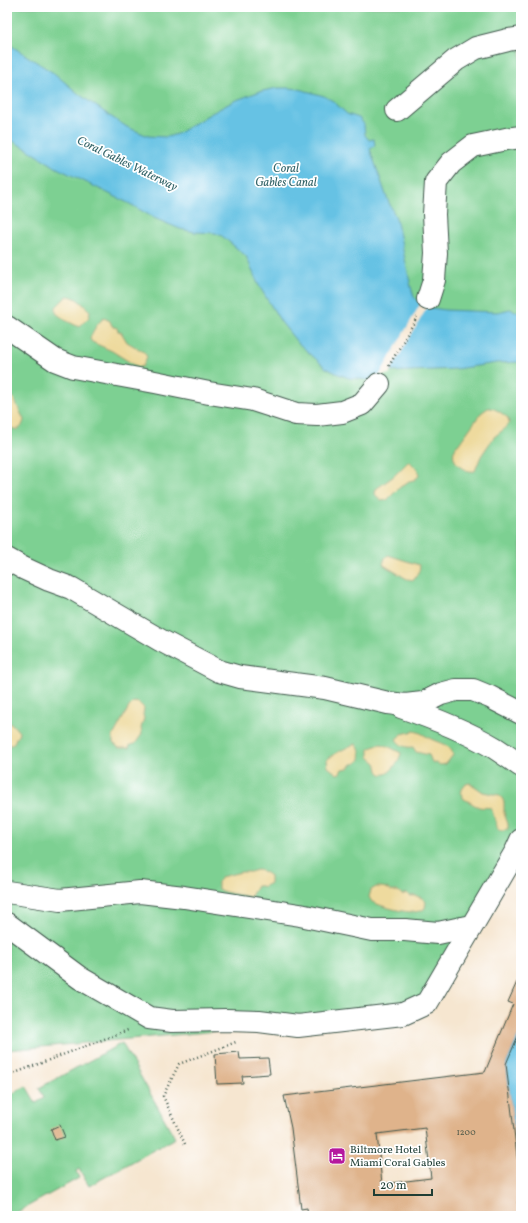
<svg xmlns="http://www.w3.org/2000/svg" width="528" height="1223" font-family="Vollkorn,serif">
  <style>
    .green { fill: #7dd092; stroke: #4e8663 }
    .sand { fill: #eeda9e; stroke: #868c69 }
    .water { fill: #66c2e4; stroke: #42808c }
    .pier { fill: #f6e6d0 }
    .building { fill: #dfb38b; fill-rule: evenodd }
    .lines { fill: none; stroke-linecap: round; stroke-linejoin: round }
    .minor-casing { stroke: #3f564b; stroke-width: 24 }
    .path { stroke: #3f564b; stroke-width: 2.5; stroke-dasharray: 1 3; stroke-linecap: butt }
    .minor { stroke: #fff; stroke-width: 22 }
    .labels { text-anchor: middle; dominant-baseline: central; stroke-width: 3.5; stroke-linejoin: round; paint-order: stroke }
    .number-label { font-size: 9px; fill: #4f5a4a }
    .poi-label { font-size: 11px; fill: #1f3d34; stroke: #fff; text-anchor: start }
    .water-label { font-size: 12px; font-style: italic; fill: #346569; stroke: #fff }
  </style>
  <rect width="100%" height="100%" fill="#fff"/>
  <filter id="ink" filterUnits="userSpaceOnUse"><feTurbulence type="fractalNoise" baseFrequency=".025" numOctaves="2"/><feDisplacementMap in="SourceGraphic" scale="8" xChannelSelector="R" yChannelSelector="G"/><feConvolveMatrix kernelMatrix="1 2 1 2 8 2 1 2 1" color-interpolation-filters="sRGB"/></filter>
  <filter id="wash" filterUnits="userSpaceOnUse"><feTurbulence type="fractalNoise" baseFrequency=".012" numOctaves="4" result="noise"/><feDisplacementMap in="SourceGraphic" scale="16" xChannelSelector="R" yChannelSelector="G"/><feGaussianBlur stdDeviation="0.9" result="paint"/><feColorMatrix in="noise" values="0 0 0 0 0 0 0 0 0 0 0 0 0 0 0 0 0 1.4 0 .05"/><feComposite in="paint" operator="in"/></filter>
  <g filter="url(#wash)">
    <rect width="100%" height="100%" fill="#f6e6d0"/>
    <g class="green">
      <path d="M 7,7 L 521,7 L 521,851 L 431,1009 L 196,1033 L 7,1050 Z"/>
      <path d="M 122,1043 L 175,1138 L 89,1186 L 79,1169 L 76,1171 L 79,1178 L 10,1216 L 7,1216 L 7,1097 L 26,1086 L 36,1103 L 44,1098 L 39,1088 Z"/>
    </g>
    <g class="sand">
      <path d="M 67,296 C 77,296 84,306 90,311 L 89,317 L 79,327 L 65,320 L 56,313 L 56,307 Z"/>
      <path d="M 104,318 L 110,321 L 112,326 L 117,328 L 118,331 L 121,332 L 127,342 L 144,352 L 147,357 L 142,367 L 136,366 L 112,351 L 92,342 L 90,339 C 92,332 98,322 104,318 Z"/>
      <path d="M 7,391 L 14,399 L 24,420 C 21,432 15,431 7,425 Z"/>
      <path d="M 488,408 C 494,407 503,414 508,418 L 509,423 L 503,430 L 494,437 L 481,456 L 475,471 C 464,473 451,462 454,451 L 455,450 L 456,446 L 458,445 L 481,413 Z"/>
      <path d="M 408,462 L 410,462 L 418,470 L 419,476 L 414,480 L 409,481 L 399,488 L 387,500 L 381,501 L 375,494 L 376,489 L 394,476 Z"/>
      <path d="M 388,555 L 419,565 L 420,569 L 414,580 L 407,579 L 385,566 L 383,564 L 385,558 Z"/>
      <path d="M 134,702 L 139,703 L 144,708 L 143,715 L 144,718 L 141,728 L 142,734 L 135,744 L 130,745 L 129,748 L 119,748 L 113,743 L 113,736 L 129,707 Z"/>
      <path d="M 7,723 L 12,724 L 19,732 L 18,737 L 16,738 L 15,741 L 12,745 L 7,745 Z"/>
      <path d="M 414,731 C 421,732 425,736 431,739 C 439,743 452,745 453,755 L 446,764 L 441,765 L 432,762 L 429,755 L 416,752 L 413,747 C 406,748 400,746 396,739 L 402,734 Z"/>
      <path d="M 356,744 C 362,751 363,764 352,764 L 349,768 L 342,769 L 340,773 L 337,774 L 328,767 L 327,760 C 330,756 350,745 356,744 Z"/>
      <path d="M 380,744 C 385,744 395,750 401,753 C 400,759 390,777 381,774 C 377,772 378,767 376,763 C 374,761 371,759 369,757 L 369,749 Z"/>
      <path d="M 470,783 L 483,792 L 498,795 L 502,798 L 504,802 L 504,813 L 508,824 L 508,829 L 502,830 L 498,829 L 492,811 L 490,808 C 486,807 483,808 479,807 C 473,805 469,801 464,799 L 460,792 L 466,784 Z"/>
      <path d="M 257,870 C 261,870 267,873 270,876 L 270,883 L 263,887 L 262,886 L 257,886 L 251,896 L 250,897 C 240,894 226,894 218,889 L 218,882 L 221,877 L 241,872 L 250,872 Z"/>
      <path d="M 376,887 C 382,887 387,887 391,891 C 397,892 398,889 402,895 L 406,893 L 410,896 C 415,895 423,897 426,902 L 425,908 C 417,917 387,908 377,904 L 372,902 L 369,897 L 371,890 Z"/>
    </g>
    <g class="water">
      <path d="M 7,43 L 55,74 L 80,95 L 113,118 L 127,127 L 148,136 L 167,137 L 177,134 L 210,114 L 234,101 L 258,92 L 277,88 L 289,88 L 299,89 L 324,96 L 333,101 L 347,114 L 359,118 L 364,124 L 365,135 L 369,140 L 374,139 L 375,146 L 370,149 L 387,198 L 396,218 L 411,287 L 414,297 L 419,302 L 432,308 L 445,310 L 498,312 L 510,309 L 521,313 L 521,362 L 497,363 L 456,369 L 388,372 L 369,380 L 349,378 L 338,374 L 326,368 L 297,342 L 281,322 L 267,299 L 258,284 L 246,256 L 222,236 L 215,233 L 195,232 L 180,229 L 154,218 L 130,204 L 57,168 L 29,150 L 7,138 Z"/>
      <path d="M 521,1029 L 521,1189 L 506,1064 Z"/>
    </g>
    <path class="pier" d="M 422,301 L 429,304 L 389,374 L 379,376 Z"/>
    <g id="blocks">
      <g class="building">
        <path d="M 517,982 L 521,983 L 521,1029 L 506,1064 L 521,1189 L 521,1194 L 517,1203 L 521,1205 L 521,1216 L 308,1216 L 307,1208 L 301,1209 L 291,1128 L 284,1096 L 485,1072 L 513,1004 L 508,1002 ZM 425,1128 L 431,1178 L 382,1184 L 377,1134 Z"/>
        <path d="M 239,1052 L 240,1059 L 268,1058 L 270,1074 L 242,1076 L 243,1083 L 217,1084 L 215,1054 Z"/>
        <path d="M 60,1125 L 65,1137 L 55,1140 L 51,1129 Z"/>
      </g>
    </g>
  </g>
  <g filter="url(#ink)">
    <use href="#blocks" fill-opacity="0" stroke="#3f564b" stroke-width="1"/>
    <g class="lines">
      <g class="minor-casing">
        <g id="minor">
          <path d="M 397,110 L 456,60 L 476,48 L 508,40 L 521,38"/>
          <path d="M 428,299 L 434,280 L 436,253 L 434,214 L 436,182 L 451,163 L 473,146 L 506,139 L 521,137"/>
          <path d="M 7,327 L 55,360 L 73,367 L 155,382 L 209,393 L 253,400 L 296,414 L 317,415 L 342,412 L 362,404 L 379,384"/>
          <path d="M 7,559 L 23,568 L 49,580 L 71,588 L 160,640 L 219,671 L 240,677 L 325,688 L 388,703 L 405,705 L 423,703 L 441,694 L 456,690 L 473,690 L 490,697 L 521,713"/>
          <path d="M 401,707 C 433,718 466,731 495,748 C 504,754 513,760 521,766"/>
          <path d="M 7,892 L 60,900 L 140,892 L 184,897 L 300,915 L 372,930 L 405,930 L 438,933 L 471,926"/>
          <path d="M 7,924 L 80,978 L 149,1018 L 172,1021 L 227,1020 L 259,1021 L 298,1026 L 403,1014 L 427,1003 L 516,851 L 521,840"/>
        </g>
      </g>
      <g class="path">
        <path d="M 389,366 L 417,317"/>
        <path d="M 7,1076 L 128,1030"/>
        <path d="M 185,1144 L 163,1096 L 179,1064 L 236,1042"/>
      </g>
      <use href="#minor" class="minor"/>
    </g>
  </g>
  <defs>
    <g id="hotel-square" transform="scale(0.9)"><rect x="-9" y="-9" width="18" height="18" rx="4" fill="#b5179e" stroke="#fff"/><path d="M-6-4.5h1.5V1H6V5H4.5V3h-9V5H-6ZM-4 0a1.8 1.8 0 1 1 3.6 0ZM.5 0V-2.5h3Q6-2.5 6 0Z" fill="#fff"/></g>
  </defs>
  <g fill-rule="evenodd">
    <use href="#hotel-square" x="337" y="1156"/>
  </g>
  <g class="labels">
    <g class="number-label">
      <text x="466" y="1132">1200</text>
    </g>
    <g class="poi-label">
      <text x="350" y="1150">Biltmore Hotel<tspan x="350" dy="13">Miami Coral Gables</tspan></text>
    </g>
    <g class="water-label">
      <text transform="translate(127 164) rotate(26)">Coral Gables Waterway</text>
      <text x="286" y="169">Coral<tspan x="286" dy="14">Gables Canal</tspan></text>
    </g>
  </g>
  <rect width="528" height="1223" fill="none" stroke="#fff" stroke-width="24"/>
  <path d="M374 1189v6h58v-6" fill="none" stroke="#1f3d34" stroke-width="2"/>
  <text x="380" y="1189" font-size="12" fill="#1f3d34" stroke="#ffffff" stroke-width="3" paint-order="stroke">20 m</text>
</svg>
